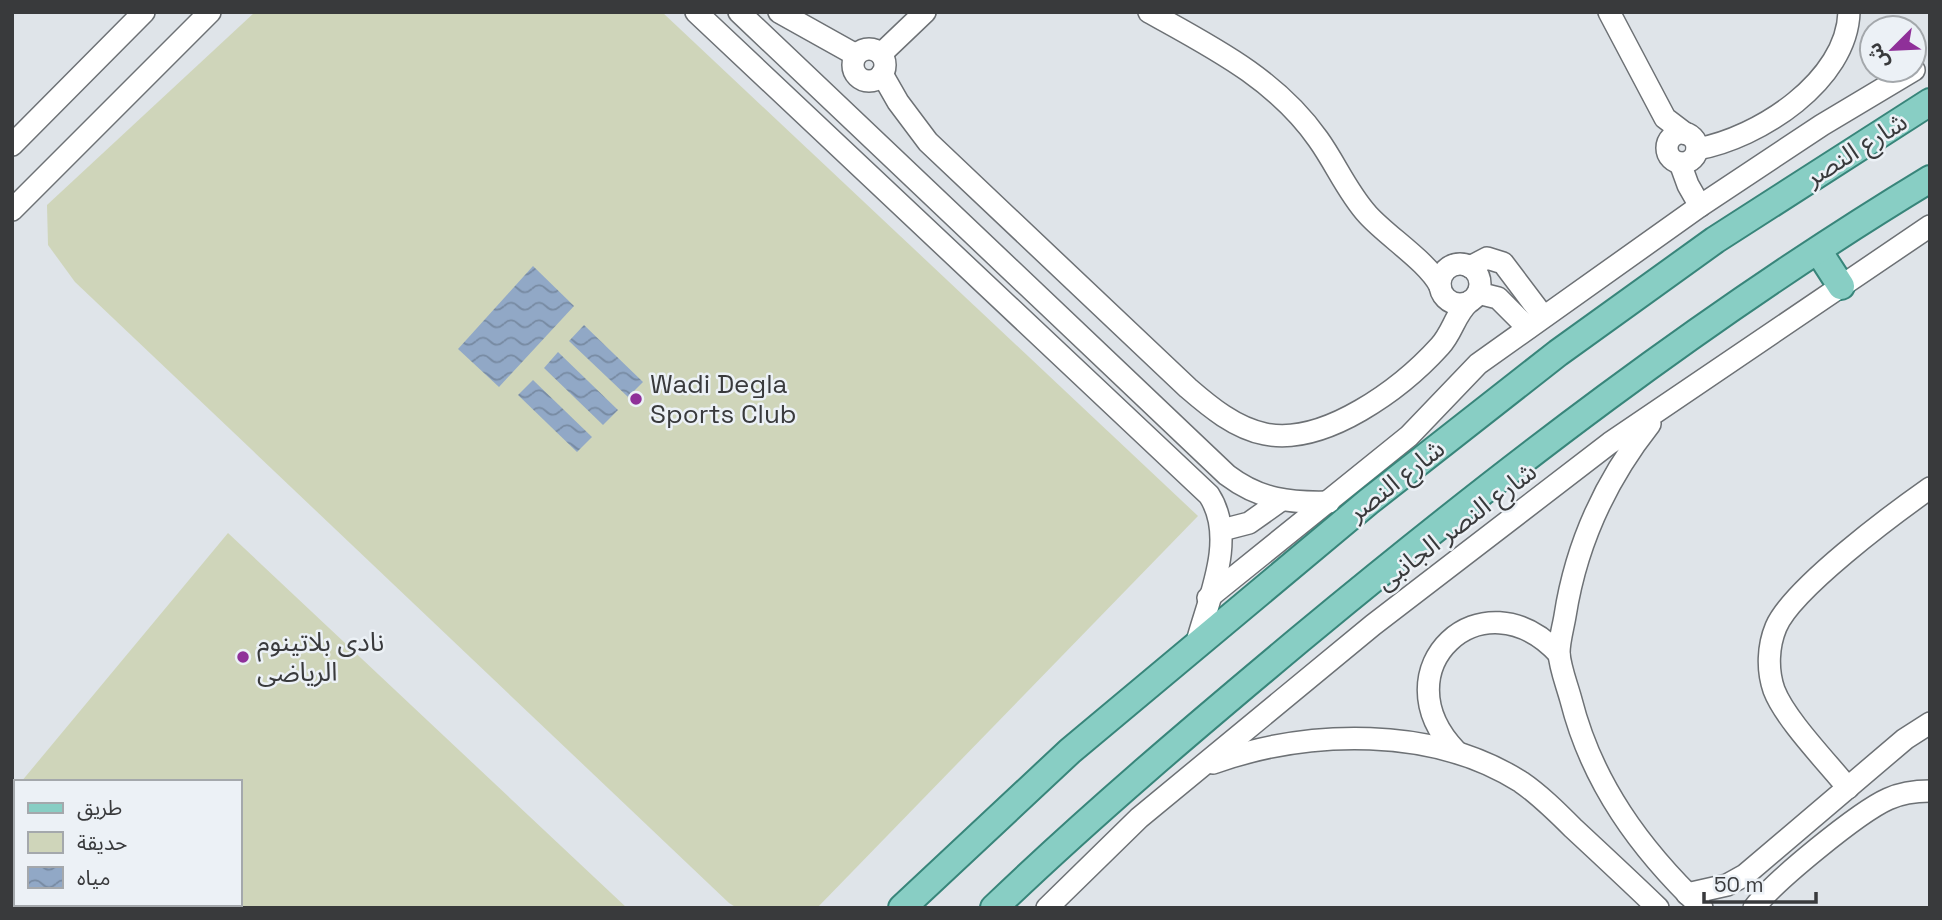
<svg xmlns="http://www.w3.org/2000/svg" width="1942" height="920" font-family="'Space Grotesk','Noto Sans Arabic',sans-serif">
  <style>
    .green { fill: #cfd5ba }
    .water { fill: url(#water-waves) }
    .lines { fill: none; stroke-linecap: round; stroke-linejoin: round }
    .minor-casing { stroke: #6d7175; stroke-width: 24 }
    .major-casing { stroke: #38857a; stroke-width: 30 }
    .minor { stroke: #fff; stroke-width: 21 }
    .major { stroke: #88cec4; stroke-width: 26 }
    .poi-dot { fill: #8f3099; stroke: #ecf1f6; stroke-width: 2.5 }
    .labels { text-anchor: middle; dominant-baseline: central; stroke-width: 5; stroke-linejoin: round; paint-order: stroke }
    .street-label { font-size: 26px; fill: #393a3c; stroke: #ecf1f6 }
    .poi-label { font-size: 26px; fill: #393a3c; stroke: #ecf1f6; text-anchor: start }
  </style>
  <defs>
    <pattern id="water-waves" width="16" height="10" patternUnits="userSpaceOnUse" patternTransform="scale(1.75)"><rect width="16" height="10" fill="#91a8c6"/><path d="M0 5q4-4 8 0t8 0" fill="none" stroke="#778aa2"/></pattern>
  </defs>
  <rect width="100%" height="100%" fill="#dfe4e9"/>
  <g class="green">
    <path d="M 255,12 L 662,12 L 1198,516 L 817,908 L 737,908 L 729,903 L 75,282 L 48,245 L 47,205 Z"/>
    <path d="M 228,533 L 627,908 L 12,908 L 12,793 L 16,789 L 16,904 L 240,904 L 240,782 L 21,782 Z"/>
  </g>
  <g class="water">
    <path d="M 533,266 L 574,306 L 499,387 L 458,349 Z"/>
    <path d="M 584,325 L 643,382 L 628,397 L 569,341 Z"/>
    <path d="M 558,352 L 618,410 L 603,425 L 544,368 Z"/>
    <path d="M 533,380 L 592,437 L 577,452 L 518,395 Z"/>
  </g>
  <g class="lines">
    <g class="minor-casing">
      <g id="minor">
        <path d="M 696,12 L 1209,495 C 1237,538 1209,597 1197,642"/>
        <path d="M 739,12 L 1227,475 C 1260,500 1290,503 1329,502"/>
        <path d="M 779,12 L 856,55"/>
        <path d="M 1149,12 C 1212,47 1276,79 1318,139 C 1336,164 1347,192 1368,215 C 1388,237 1428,262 1440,286"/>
        <path d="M 1609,12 L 1665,118 L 1686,134"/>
        <circle cx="869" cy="65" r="16"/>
        <path d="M 881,54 L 925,12"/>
        <path d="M 882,74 L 898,102 L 928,142 L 1188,388 C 1210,407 1235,428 1265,434 C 1325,446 1402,388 1440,346 C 1453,332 1455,314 1469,302"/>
        <circle cx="1682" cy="148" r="15"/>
        <path d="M 12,145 L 144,12"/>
        <path d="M 1697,149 C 1759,138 1847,81 1849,12"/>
        <path d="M 1680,163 L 1688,185 L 1700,206"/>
        <path d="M 12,210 L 210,12"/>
        <circle cx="1460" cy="284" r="20"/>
        <path d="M 1470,267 L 1487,258 L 1503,263 L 1543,316"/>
        <path d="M 1478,293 L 1498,298 L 1528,328"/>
        <path d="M 1650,424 C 1605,481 1576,545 1565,616 C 1563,628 1559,641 1559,653 C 1560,668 1567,685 1571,700 C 1592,783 1640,849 1702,908"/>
        <path d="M 1222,530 L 1249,523 L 1280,501"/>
        <path d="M 1208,598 L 1409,436 L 1478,364 L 1700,206 L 1822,125 L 1914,70"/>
        <path d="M 1456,751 C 1378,670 1482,571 1559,654"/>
        <path d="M 1213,763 C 1309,729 1433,726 1521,782 C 1540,795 1557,812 1573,828 C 1601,854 1630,881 1658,908"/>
        <path d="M 1848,788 C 1827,762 1785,719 1774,690 C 1767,670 1768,646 1776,627 C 1792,589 1893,514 1930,488"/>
        <path d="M 1687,894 L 1727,885 L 1745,875 L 1905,739 L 1930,723"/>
        <path d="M 1047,908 L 1139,818 L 1373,625 L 1610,443 L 1930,226"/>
        <path d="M 1754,908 C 1773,882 1859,812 1888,799 C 1901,793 1916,791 1930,791"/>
      </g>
    </g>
    <g class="major-casing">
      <g id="major">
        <path d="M 1819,252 L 1841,286"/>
        <path d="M 902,908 L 1070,751 L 1368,502 L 1558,353 L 1715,240 L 1930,102"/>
        <path d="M 994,908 C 1092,814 1195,727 1299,640 C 1499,474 1707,314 1930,179"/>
      </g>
    </g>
    <use href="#minor" class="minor"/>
    <use href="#major" class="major"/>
  </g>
  <g class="poi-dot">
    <circle cx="636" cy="399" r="7"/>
    <circle cx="243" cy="657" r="7"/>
  </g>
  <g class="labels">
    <g class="street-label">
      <text transform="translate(1856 149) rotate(-32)">شارع النصر</text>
      <text transform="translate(1396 480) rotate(-38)">شارع النصر</text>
      <text transform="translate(1456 526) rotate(-37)">شارع النصر الجانبى</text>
    </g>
    <g class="poi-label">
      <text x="650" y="384">Wadi Degla<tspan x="650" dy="30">Sports Club</tspan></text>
      <text x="257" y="642">نادى بلاتينوم<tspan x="257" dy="30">الرياضى</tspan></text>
    </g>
  </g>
  <rect width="1942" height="920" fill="none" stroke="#393a3c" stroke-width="28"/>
  <rect x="14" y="780" width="228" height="126" fill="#ecf1f6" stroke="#a4a8ac" stroke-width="2"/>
  <rect x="28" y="803" width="35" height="10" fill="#88cec4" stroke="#a4a8ac" stroke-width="2"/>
  <text x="77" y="815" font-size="21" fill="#393a3c">طريق</text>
  <rect x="28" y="832" width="35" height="21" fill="#cfd5ba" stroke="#a4a8ac" stroke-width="2"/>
  <text x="77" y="850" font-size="21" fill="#393a3c">حديقة</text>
  <rect x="28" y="867" width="35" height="21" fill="url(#water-waves)" stroke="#a4a8ac" stroke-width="2"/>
  <text x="77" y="885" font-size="21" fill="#393a3c">مياه</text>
  <g transform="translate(1893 49) rotate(246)"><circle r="33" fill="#ecf1f6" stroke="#a4a8ac" stroke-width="2"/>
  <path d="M0-5L12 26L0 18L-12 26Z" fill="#8f3099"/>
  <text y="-10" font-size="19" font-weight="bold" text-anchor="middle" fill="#393a3c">ش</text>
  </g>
  <path d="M1704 892v10h112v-10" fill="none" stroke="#393a3c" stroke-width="3.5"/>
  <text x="1714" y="892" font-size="21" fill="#393a3c" stroke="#ecf1f6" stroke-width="5" paint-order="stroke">50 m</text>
</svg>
